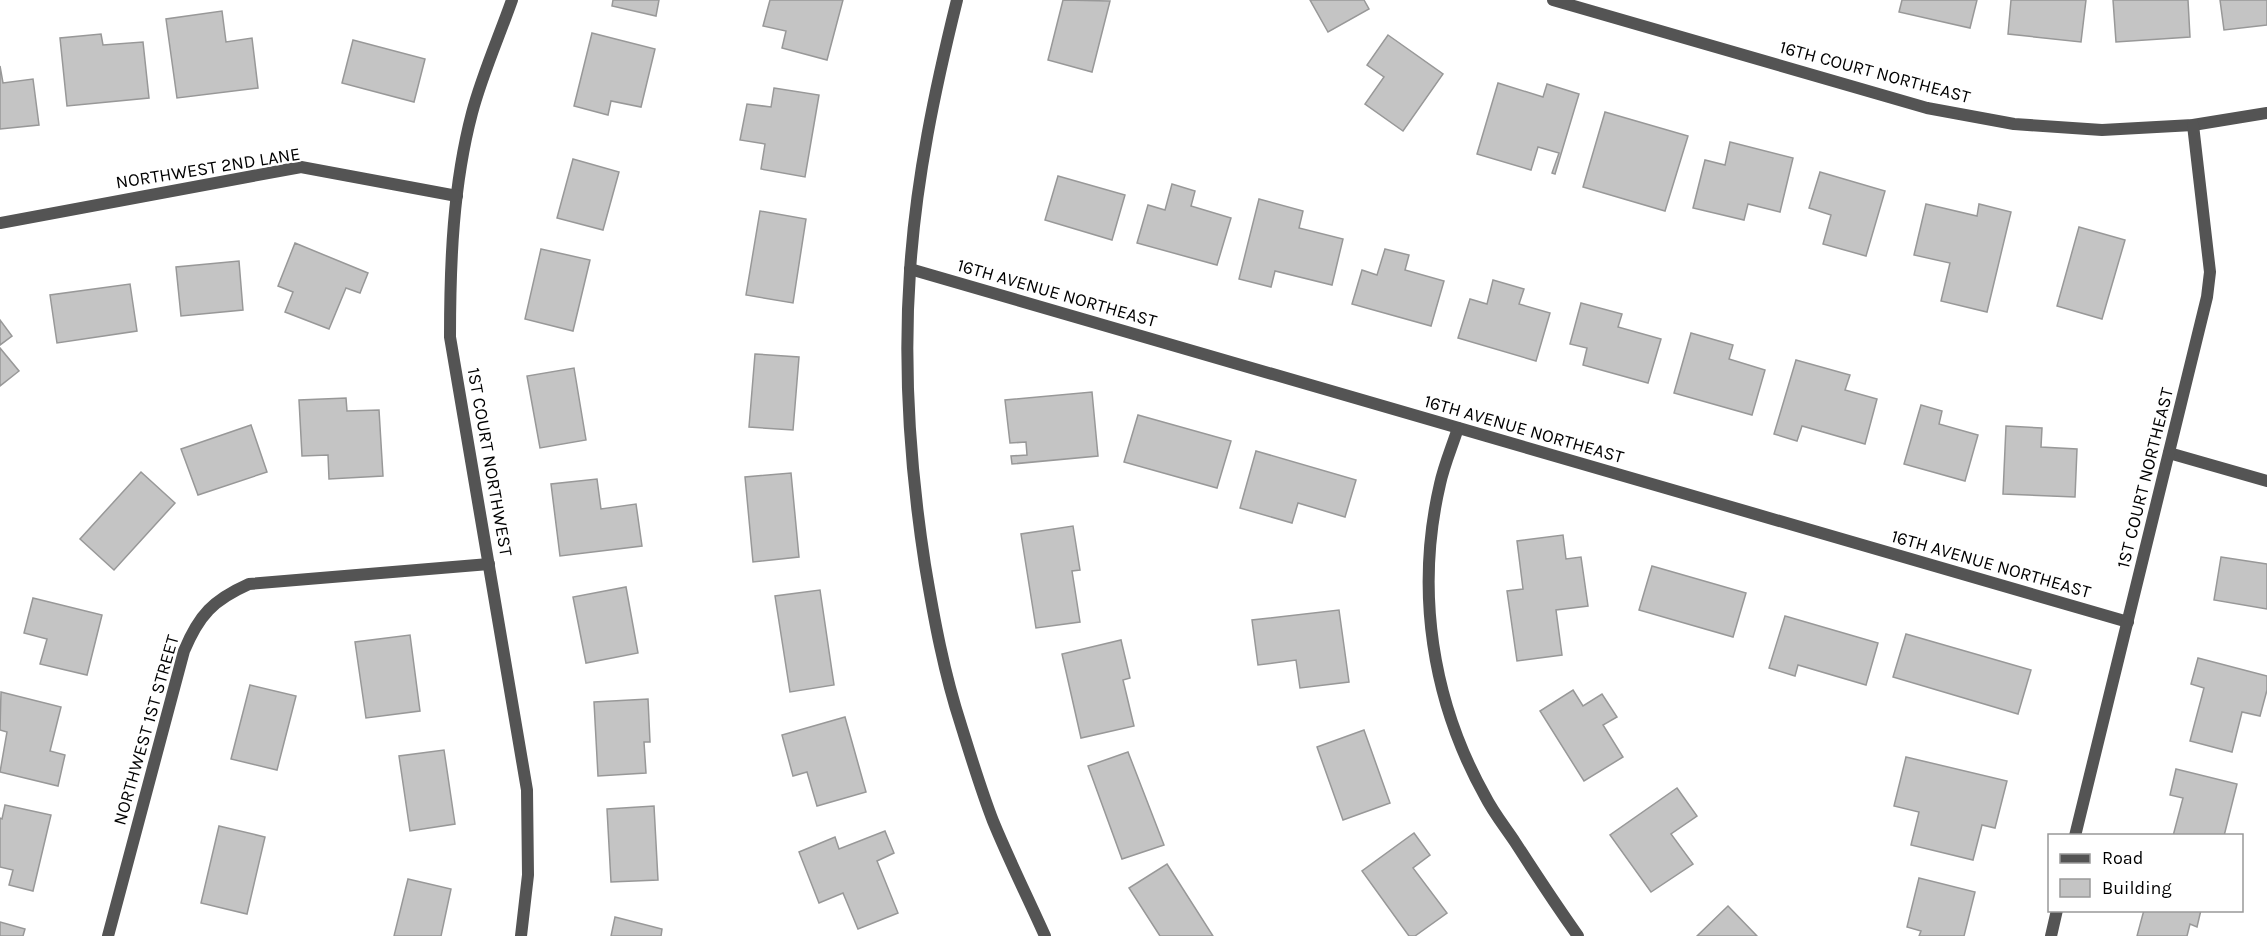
<svg xmlns="http://www.w3.org/2000/svg" width="2267" height="936" font-family="Karla,sans-serif">
  <style>
    .building { fill: #c4c4c4; stroke: #989898; stroke-width: 1.5 }
    .lines { fill: none; stroke-linecap: round; stroke-linejoin: round }
    .minor { stroke: #545454; stroke-width: 12 }
    .tertiary { stroke: #545454; stroke-width: 12 }
    .labels { text-anchor: middle; dominant-baseline: central; stroke-width: 4.5; stroke-linejoin: round; paint-order: stroke }
    .street-label { font-size: 18px; fill: #000; stroke: #fff }
  </style>
  <rect width="100%" height="100%" fill="#fff"/>
  <g class="building">
    <path d="M 613,0 L 659,0 L 656,16 L 612,6 Z"/>
    <path d="M 770,0 L 843,0 L 827,60 L 782,48 L 786,31 L 763,26 Z"/>
    <path d="M 1063,0 L 1110,1 L 1092,72 L 1048,60 Z"/>
    <path d="M 1310,0 L 1364,0 L 1369,9 L 1328,32 Z"/>
    <path d="M 1902,0 L 1977,0 L 1970,28 L 1899,12 Z"/>
    <path d="M 2011,0 L 2086,0 L 2081,42 L 2008,34 Z"/>
    <path d="M 2113,0 L 2188,0 L 2190,37 L 2116,42 Z"/>
    <path d="M 2220,0 L 2267,0 L 2267,25 L 2224,30 Z"/>
    <path d="M 222,11 L 226,42 L 252,38 L 258,88 L 177,98 L 166,19 Z"/>
    <path d="M 592,33 L 655,49 L 641,107 L 611,101 L 608,115 L 574,106 Z"/>
    <path d="M 101,34 L 103,45 L 143,42 L 149,98 L 67,106 L 60,38 Z"/>
    <path d="M 1388,35 L 1443,74 L 1403,131 L 1365,104 L 1384,77 L 1367,65 Z"/>
    <path d="M 353,40 L 425,59 L 414,102 L 342,83 Z"/>
    <path d="M 0,66 L 3,83 L 33,79 L 39,125 L 0,129 Z"/>
    <path d="M 1498,83 L 1543,97 L 1547,84 L 1579,94 L 1555,174 L 1552,173 L 1559,153 L 1538,147 L 1531,170 L 1477,154 Z"/>
    <path d="M 774,88 L 819,95 L 805,177 L 761,169 L 765,144 L 740,140 L 747,104 L 771,107 Z"/>
    <path d="M 1605,112 L 1688,136 L 1665,211 L 1583,187 Z"/>
    <path d="M 1730,142 L 1793,158 L 1780,212 L 1748,204 L 1744,220 L 1693,208 L 1705,160 L 1725,165 Z"/>
    <path d="M 573,159 L 619,172 L 603,230 L 557,218 Z"/>
    <path d="M 1820,172 L 1885,191 L 1866,256 L 1823,244 L 1831,215 L 1809,208 Z"/>
    <path d="M 1058,176 L 1125,195 L 1112,240 L 1045,220 Z"/>
    <path d="M 1172,184 L 1195,191 L 1191,206 L 1231,218 L 1217,265 L 1137,243 L 1148,205 L 1165,210 Z"/>
    <path d="M 1259,199 L 1303,211 L 1299,228 L 1343,239 L 1332,285 L 1275,271 L 1271,287 L 1239,279 Z"/>
    <path d="M 1926,204 L 1977,216 L 1979,204 L 2011,212 L 1987,312 L 1941,301 L 1950,263 L 1914,255 Z"/>
    <path d="M 760,211 L 806,219 L 793,303 L 746,295 Z"/>
    <path d="M 2079,227 L 2125,240 L 2102,319 L 2057,306 Z"/>
    <path d="M 295,243 L 368,273 L 360,293 L 346,288 L 329,329 L 285,312 L 293,292 L 278,286 Z"/>
    <path d="M 541,249 L 590,260 L 573,331 L 525,319 Z"/>
    <path d="M 1385,249 L 1409,255 L 1405,270 L 1444,281 L 1431,326 L 1352,304 L 1362,270 L 1377,275 Z"/>
    <path d="M 239,261 L 243,310 L 181,316 L 176,267 Z"/>
    <path d="M 1493,280 L 1524,289 L 1519,304 L 1550,313 L 1536,361 L 1458,338 L 1470,299 L 1487,304 Z"/>
    <path d="M 130,284 L 137,331 L 57,343 L 50,295 Z"/>
    <path d="M 1581,303 L 1622,314 L 1618,327 L 1661,339 L 1648,383 L 1583,365 L 1587,348 L 1570,344 Z"/>
    <path d="M 0,320 L 12,336 L 0,345 Z"/>
    <path d="M 1691,333 L 1733,345 L 1729,359 L 1765,370 L 1752,415 L 1674,393 Z"/>
    <path d="M 0,348 L 19,371 L 0,386 Z"/>
    <path d="M 755,354 L 799,357 L 793,430 L 749,427 Z"/>
    <path d="M 1796,360 L 1850,375 L 1845,390 L 1877,399 L 1865,444 L 1802,426 L 1797,441 L 1774,434 Z"/>
    <path d="M 574,368 L 586,440 L 540,448 L 527,376 Z"/>
    <path d="M 1092,392 L 1098,456 L 1012,464 L 1011,456 L 1027,455 L 1026,442 L 1010,443 L 1005,400 Z"/>
    <path d="M 346,398 L 347,411 L 379,410 L 383,476 L 329,479 L 328,455 L 302,456 L 299,400 Z"/>
    <path d="M 1921,405 L 1942,411 L 1939,424 L 1978,435 L 1965,481 L 1904,464 Z"/>
    <path d="M 1138,415 L 1231,441 L 1217,488 L 1124,462 Z"/>
    <path d="M 251,425 L 267,472 L 198,495 L 181,449 Z"/>
    <path d="M 2006,426 L 2042,428 L 2041,447 L 2077,449 L 2075,497 L 2003,494 Z"/>
    <path d="M 1256,451 L 1356,480 L 1345,517 L 1298,503 L 1292,523 L 1240,508 Z"/>
    <path d="M 141,472 L 175,503 L 114,570 L 80,539 Z"/>
    <path d="M 791,473 L 799,557 L 753,562 L 745,477 Z"/>
    <path d="M 597,479 L 601,509 L 636,504 L 642,546 L 560,556 L 551,484 Z"/>
    <path d="M 1073,526 L 1080,570 L 1072,571 L 1080,622 L 1036,628 L 1021,534 Z"/>
    <path d="M 1563,535 L 1566,559 L 1581,557 L 1588,606 L 1556,610 L 1562,655 L 1517,661 L 1507,591 L 1523,589 L 1517,541 Z"/>
    <path d="M 2221,557 L 2267,564 L 2267,609 L 2214,600 Z"/>
    <path d="M 1652,566 L 1746,593 L 1733,637 L 1639,610 Z"/>
    <path d="M 626,587 L 638,653 L 586,663 L 573,597 Z"/>
    <path d="M 820,590 L 834,685 L 790,692 L 775,596 Z"/>
    <path d="M 33,598 L 102,615 L 87,675 L 40,664 L 47,639 L 24,633 Z"/>
    <path d="M 1339,610 L 1349,682 L 1300,688 L 1296,660 L 1258,665 L 1252,620 Z"/>
    <path d="M 1785,616 L 1878,643 L 1866,685 L 1798,665 L 1795,676 L 1769,668 Z"/>
    <path d="M 1906,634 L 2031,670 L 2018,714 L 1893,677 Z"/>
    <path d="M 410,635 L 420,711 L 366,718 L 355,642 Z"/>
    <path d="M 1121,640 L 1130,678 L 1123,680 L 1134,726 L 1081,738 L 1062,654 Z"/>
    <path d="M 2198,658 L 2267,676 L 2267,690 L 2260,716 L 2242,712 L 2232,752 L 2190,741 L 2204,688 L 2191,684 Z"/>
    <path d="M 250,685 L 296,696 L 277,770 L 231,759 Z"/>
    <path d="M 1573,690 L 1583,706 L 1602,694 L 1617,717 L 1603,725 L 1623,757 L 1584,781 L 1540,711 Z"/>
    <path d="M 1,692 L 61,707 L 50,751 L 65,755 L 58,786 L 0,772 L 7,732 L 0,730 Z"/>
    <path d="M 648,699 L 650,742 L 644,742 L 646,773 L 598,776 L 594,702 Z"/>
    <path d="M 845,717 L 866,792 L 817,806 L 807,772 L 793,776 L 782,735 Z"/>
    <path d="M 1364,730 L 1390,803 L 1343,820 L 1317,747 Z"/>
    <path d="M 444,750 L 455,824 L 410,831 L 399,756 Z"/>
    <path d="M 1128,752 L 1164,845 L 1122,859 L 1088,766 Z"/>
    <path d="M 1906,757 L 2007,781 L 1995,828 L 1982,825 L 1973,860 L 1911,845 L 1919,812 L 1894,806 Z"/>
    <path d="M 2176,769 L 2237,784 L 2224,836 L 2173,836 L 2183,798 L 2170,795 Z"/>
    <path d="M 1677,788 L 1697,816 L 1671,834 L 1693,864 L 1651,892 L 1610,835 Z"/>
    <path d="M 5,805 L 51,815 L 33,891 L 9,885 L 13,870 L 0,867 L 0,818 L 2,819 Z"/>
    <path d="M 654,806 L 658,880 L 611,882 L 607,809 Z"/>
    <path d="M 219,826 L 265,837 L 247,914 L 201,903 Z"/>
    <path d="M 885,831 L 894,853 L 877,861 L 898,913 L 858,929 L 843,893 L 819,903 L 799,852 L 835,837 L 839,849 Z"/>
    <path d="M 1414,833 L 1430,855 L 1413,868 L 1447,913 L 1415,936 L 1409,936 L 1362,871 Z"/>
    <path d="M 1167,864 L 1213,936 L 1160,936 L 1129,888 Z"/>
    <path d="M 1919,878 L 1975,892 L 1964,936 L 1919,936 L 1921,931 L 1907,927 Z"/>
    <path d="M 408,879 L 451,889 L 441,936 L 394,936 Z"/>
    <path d="M 1728,906 L 1757,936 L 1697,936 Z"/>
    <path d="M 2144,910 L 2201,910 L 2197,927 L 2190,924 L 2187,936 L 2137,936 Z"/>
    <path d="M 615,917 L 662,929 L 661,936 L 611,936 Z"/>
    <path d="M 0,922 L 25,929 L 23,936 L 0,936 Z"/>
  </g>
  <g class="lines">
    <g class="minor">
      <path d="M 512,0 C 499,37 482,75 472,113 C 453,185 450,262 450,337 L 527,790 L 528,875 L 521,936"/>
      <path d="M 1553,0 L 1927,108 L 2014,124 L 2102,130 L 2193,125 L 2267,113"/>
      <path d="M 0,223 L 301,167 L 457,196"/>
      <path d="M 910,269 L 2128,622"/>
      <path d="M 1458,428 C 1452,447 1444,465 1440,484 C 1415,591 1432,701 1485,796 C 1493,812 1505,827 1515,842 C 1535,873 1556,905 1578,936"/>
      <path d="M 2169,453 L 2267,481"/>
      <path d="M 2075,836 L 2207,297 L 2210,272 L 2193,125"/>
      <path d="M 108,936 L 184,651 C 199,615 213,600 249,584 L 489,564"/>
      <path d="M 2051,936 L 2057,910"/>
    </g>
    <path class="tertiary" d="M 957,0 C 935,89 916,179 910,271 C 903,370 910,468 925,565 C 934,619 944,673 961,725 C 971,757 981,790 993,821 C 1009,860 1028,898 1045,936"/>
  </g>
  <g class="labels">
    <g class="street-label">
      <text transform="translate(1875 72) rotate(15)">16TH COURT NORTHEAST</text>
      <text transform="translate(208 168) rotate(-9)">NORTHWEST 2ND LANE</text>
      <text transform="translate(1057 293) rotate(16)">16TH AVENUE NORTHEAST</text>
      <text transform="translate(1524 429) rotate(16)">16TH AVENUE NORTHEAST</text>
      <text transform="translate(490 462) rotate(80)">1ST COURT NORTHWEST</text>
      <text transform="translate(2145 478) rotate(-76)">1ST COURT NORTHEAST</text>
      <text transform="translate(1991 564) rotate(16)">16TH AVENUE NORTHEAST</text>
      <text transform="translate(146 730) rotate(-74)">NORTHWEST 1ST STREET</text>
    </g>
  </g>
  <rect x="2048" y="834" width="195" height="78" fill="#ffffff" stroke="#999999" stroke-width="1.5"/>
  <rect x="2060" y="854" width="30" height="9" fill="#545454" stroke="#999999" stroke-width="1.5"/>
  <text x="2102" y="864" font-size="18" fill="#000000">Road</text>
  <rect x="2060" y="879" width="30" height="18" fill="#c4c4c4" stroke="#999999" stroke-width="1.5"/>
  <text x="2102" y="894" font-size="18" fill="#000000">Building</text>
</svg>
